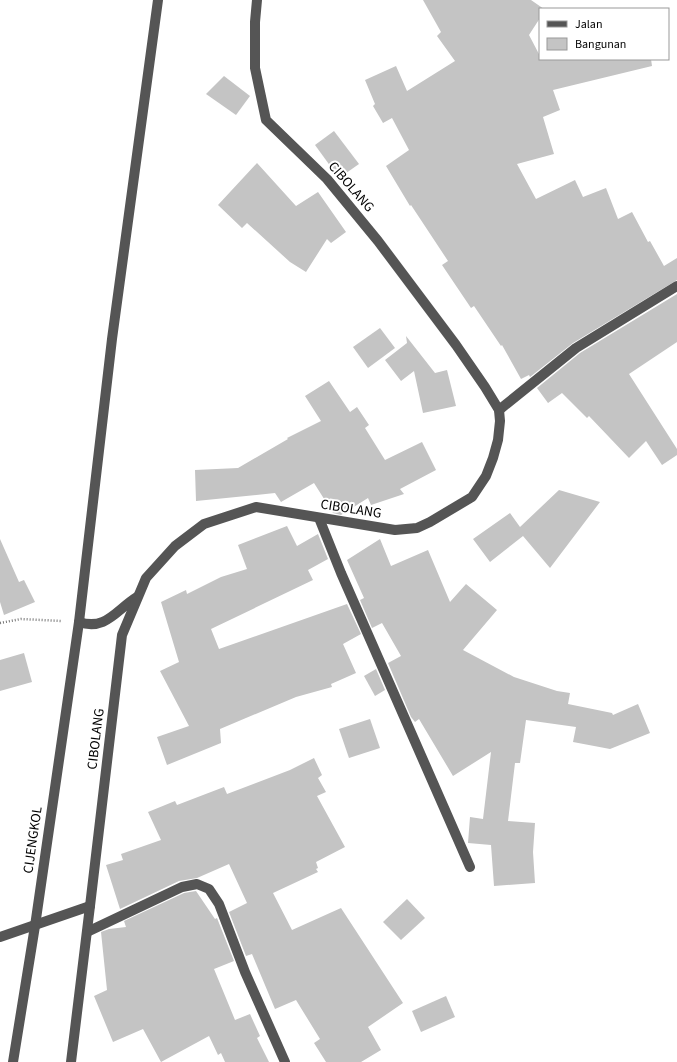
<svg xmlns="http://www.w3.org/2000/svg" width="677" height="1062" font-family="'Source Sans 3',sans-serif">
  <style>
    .building { fill: #c4c4c4 }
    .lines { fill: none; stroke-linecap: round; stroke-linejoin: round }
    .path { stroke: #777; stroke-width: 2.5; stroke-dasharray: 1 2; stroke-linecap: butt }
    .minor { stroke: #555; stroke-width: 10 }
    .labels { text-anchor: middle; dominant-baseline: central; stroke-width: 4; stroke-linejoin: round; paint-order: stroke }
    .street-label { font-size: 14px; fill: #000; stroke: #fff }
  </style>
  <rect width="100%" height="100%" fill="#fff"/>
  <g class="building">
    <path d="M 423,0 L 531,0 L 544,9 L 540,9 L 540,18 L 529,35 L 540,56 L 540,59 L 651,59 L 652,66 L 553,90 L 560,110 L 543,117 L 554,154 L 517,164 L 536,199 L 575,180 L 583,197 L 606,188 L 618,219 L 632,212 L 648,242 L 650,241 L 664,266 L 677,258 L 677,280 L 573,343 L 530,377 L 529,375 L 521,379 L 502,345 L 501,346 L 474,306 L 471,308 L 442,265 L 448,261 L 411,205 L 410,206 L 386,166 L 409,150 L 392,118 L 383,123 L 373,106 L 375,104 L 365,80 L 396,66 L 407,91 L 455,61 L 437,36 L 441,32 Z"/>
    <path d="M 224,76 L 250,96 L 236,115 L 206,94 Z"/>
    <path d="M 334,131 L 359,164 L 339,178 L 315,145 Z"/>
    <path d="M 257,163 L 296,206 L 318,192 L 346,232 L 331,243 L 327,239 L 306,272 L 290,262 L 247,223 L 242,228 L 218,205 Z"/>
    <path d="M 677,294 L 677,342 L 629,374 L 677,449 L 677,455 L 662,465 L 646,441 L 629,458 L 589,416 L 587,418 L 562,393 L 548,403 L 537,388 L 580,353 Z"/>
    <path d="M 380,328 L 395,348 L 368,368 L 353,347 Z"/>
    <path d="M 406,336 L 435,373 L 447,370 L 456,406 L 423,413 L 414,371 L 401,381 L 385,360 L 407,343 Z"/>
    <path d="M 329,381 L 350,412 L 357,407 L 369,425 L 365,428 L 385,460 L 422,442 L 436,470 L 400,489 L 404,494 L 371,505 L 368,498 L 341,515 L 333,513 L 314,483 L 281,502 L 275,493 L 196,501 L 195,470 L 238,468 L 288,439 L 287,438 L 321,421 L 305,396 Z"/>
    <path d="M 559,490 L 600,502 L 550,568 L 523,536 L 490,562 L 473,539 L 510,513 L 520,527 Z"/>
    <path d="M 287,526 L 297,546 L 318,534 L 328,559 L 308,570 L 313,580 L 211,629 L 219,649 L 347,604 L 361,634 L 343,644 L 356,673 L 331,684 L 332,687 L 296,697 L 220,729 L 221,743 L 167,765 L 157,737 L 189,726 L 160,671 L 179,662 L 161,602 L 186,590 L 187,594 L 221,577 L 247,569 L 238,545 Z"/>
    <path d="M 0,539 L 19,582 L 24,580 L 35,602 L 4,615 L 0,602 Z"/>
    <path d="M 380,539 L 391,566 L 428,550 L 450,602 L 466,584 L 497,610 L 463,650 L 514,677 L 557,691 L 570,693 L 568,704 L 612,713 L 613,715 L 638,704 L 650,733 L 610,749 L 573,742 L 576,727 L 526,720 L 520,763 L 515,763 L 508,821 L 535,823 L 533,852 L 535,883 L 494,886 L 491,845 L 468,843 L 470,817 L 483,819 L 491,752 L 453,776 L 419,719 L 415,722 L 411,717 L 388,663 L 401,656 L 382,623 L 372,628 L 360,600 L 364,598 L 347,560 Z"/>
    <path d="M 24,653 L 32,682 L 0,691 L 0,660 Z"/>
    <path d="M 376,669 L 385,690 L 375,696 L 364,676 Z"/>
    <path d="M 370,719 L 380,748 L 349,758 L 339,729 Z"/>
    <path d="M 314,758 L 322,775 L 318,778 L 326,792 L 317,796 L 345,847 L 316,862 L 318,868 L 316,869 L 318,872 L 273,893 L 292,930 L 341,908 L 403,1003 L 368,1027 L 381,1050 L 361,1062 L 326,1062 L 314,1043 L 320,1039 L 296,1000 L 275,1009 L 252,954 L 246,956 L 229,912 L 247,903 L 229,864 L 197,878 L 179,881 L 120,909 L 106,865 L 123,860 L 121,854 L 161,840 L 148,812 L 175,801 L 177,805 L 224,787 L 227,794 L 290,770 Z"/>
    <path d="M 196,891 L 215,919 L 217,918 L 234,961 L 214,969 L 235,1020 L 250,1014 L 260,1036 L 257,1038 L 269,1062 L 225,1062 L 221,1053 L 218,1055 L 209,1036 L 161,1062 L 143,1029 L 113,1042 L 94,996 L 107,990 L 101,932 L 109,929 L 126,927 L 124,921 L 184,893 Z"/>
    <path d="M 407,899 L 425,918 L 401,940 L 383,922 Z"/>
    <path d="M 446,996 L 455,1017 L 421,1032 L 412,1011 Z"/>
  </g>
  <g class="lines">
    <path class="path" d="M 0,623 L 21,619 L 62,621"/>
    <g class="minor">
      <path d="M 499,410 L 576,348 L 677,286"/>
      <path d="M 319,518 L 341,573 L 470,867"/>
      <path d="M 79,622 C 106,631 116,610 137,597"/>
      <path d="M 87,932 L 182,887 L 197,884 L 209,889 L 219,904 L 245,972 L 285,1062"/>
      <path d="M 0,937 L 90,906"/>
      <path d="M 13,1062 L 35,926 L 79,622 L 112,339 L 158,0"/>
      <path d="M 71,1062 L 90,906 L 122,635 L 146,578 L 175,546 L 204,524 L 256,507 L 395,530 L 417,528 L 430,522 L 472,497 L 486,476 L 493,458 L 498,440 L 500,421 L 499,410 L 485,387 L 456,345 L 378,241 L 327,179 L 266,120 L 255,68 L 255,22 L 257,0"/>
    </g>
  </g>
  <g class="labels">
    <g class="street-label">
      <text transform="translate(351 187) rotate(49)">CIBOLANG</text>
      <text transform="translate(351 509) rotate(9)">CIBOLANG</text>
      <text transform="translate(96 739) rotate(-83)">CIBOLANG</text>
      <text transform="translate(33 840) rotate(-82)">CIJENGKOL</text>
    </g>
  </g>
  <rect x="539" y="8" width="130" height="52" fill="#ffffff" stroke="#999999"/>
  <rect x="547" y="21" width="20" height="6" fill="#555555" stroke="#999999"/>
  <text x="575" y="28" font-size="12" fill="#000000">Jalan</text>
  <rect x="547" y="38" width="20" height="12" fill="#c4c4c4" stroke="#999999"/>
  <text x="575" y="48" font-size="12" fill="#000000">Bangunan</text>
</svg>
